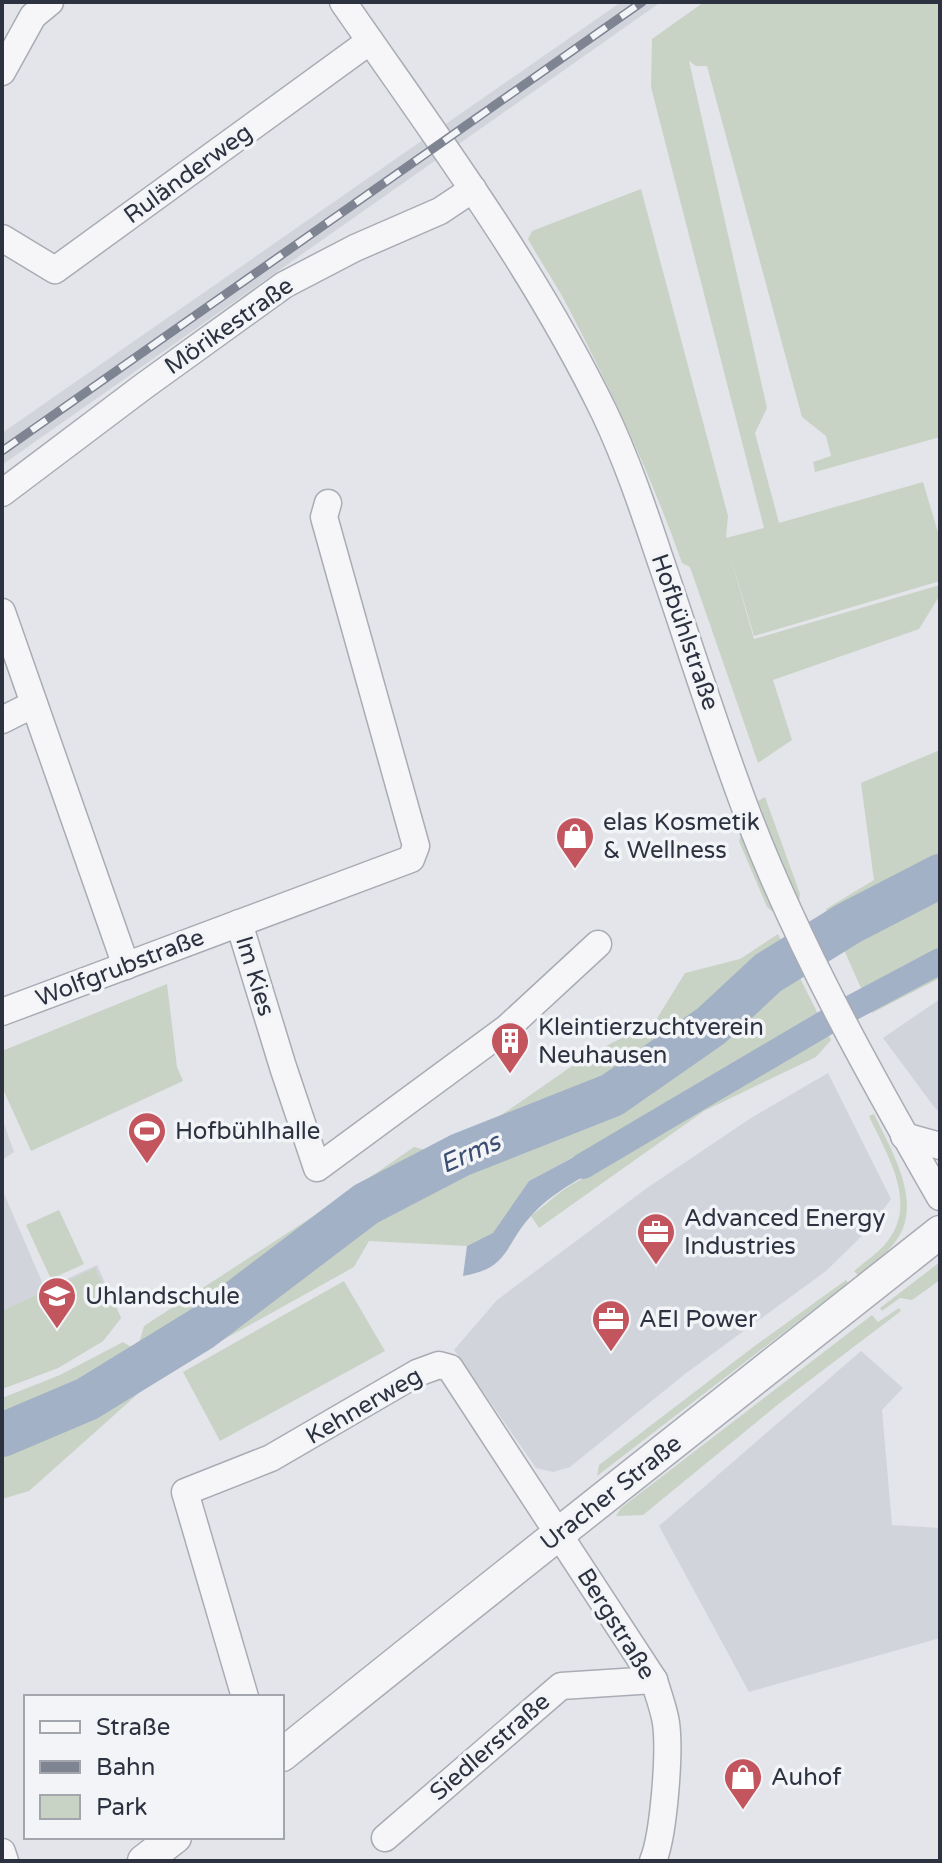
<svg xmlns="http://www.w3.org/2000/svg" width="942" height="1863" font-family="'Varela Round',sans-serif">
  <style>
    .built { fill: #d2d4dc }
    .green { fill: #c8d3c5 }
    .water { fill: #a2b1c6 }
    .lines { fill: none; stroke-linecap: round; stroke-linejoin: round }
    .canal { stroke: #a2b1c6; stroke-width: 26 }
    .river { stroke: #a2b1c6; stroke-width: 44 }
    .minor-casing { stroke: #a9acb4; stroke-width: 29 }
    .tertiary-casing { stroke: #a9acb4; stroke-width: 35 }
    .minor { stroke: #f6f6f9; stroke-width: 26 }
    .tertiary { stroke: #f6f6f9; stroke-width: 32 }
    .rail-casing { stroke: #7e8492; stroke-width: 9 }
    .rail { stroke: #f3f4f7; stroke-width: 6; stroke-dasharray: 18; stroke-linecap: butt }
    .labels { text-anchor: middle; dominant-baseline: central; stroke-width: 7; stroke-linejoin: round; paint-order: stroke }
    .street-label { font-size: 24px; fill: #2d3241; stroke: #f3f4f7 }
    .poi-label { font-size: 24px; fill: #2d3241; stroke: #f3f4f7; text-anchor: start }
    .water-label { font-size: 26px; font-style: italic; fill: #3a4e71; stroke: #f3f4f7 }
  </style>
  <rect width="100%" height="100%" fill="#e3e5ea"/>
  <g class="built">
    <path d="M 621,2 L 661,2 L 2,465 L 2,433 Z"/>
    <path d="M 940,999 L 940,1112 L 935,1108 L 883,1038 Z"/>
    <path d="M 828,1073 L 891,1199 L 870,1228 L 826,1271 L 685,1374 L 570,1467 L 553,1472 L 536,1468 L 454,1350 L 497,1300 L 647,1188 L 751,1118 Z"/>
    <path d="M 2,1118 L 14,1152 L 2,1160 Z"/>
    <path d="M 2,1189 L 45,1289 L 97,1265 L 121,1318 L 103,1341 L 58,1368 L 2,1389 Z"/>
    <path d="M 861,1351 L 903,1388 L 882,1410 L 892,1525 L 940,1528 L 940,1638 L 749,1692 L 659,1526 Z"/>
  </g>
  <g class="green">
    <path d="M 704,2 L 940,2 L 940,437 L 815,472 L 813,462 L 831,456 L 826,436 L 802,417 L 707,66 L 696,66 L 689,61 L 767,408 L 755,433 L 779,523 L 923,482 L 940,539 L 940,581 L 754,636 L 727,545 L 754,639 L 940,585 L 940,595 L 919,629 L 773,680 L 792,740 L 758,763 L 690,567 L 682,563 C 651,475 612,392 569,309 C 557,285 541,263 528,239 L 532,231 L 641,189 L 728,516 L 726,538 L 764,528 L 651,87 L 652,39 Z"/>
    <path d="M 940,750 L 940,978 L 872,1013 L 826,909 L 874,880 L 861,783 Z"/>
    <path d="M 765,797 L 800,894 L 798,908 L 758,801 Z"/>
    <path d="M 741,836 L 743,836 L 778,916 L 767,907 L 739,841 Z"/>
    <path d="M 778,934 L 831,1040 L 816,1057 L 704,1111 L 539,1228 L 531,1216 L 563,1190 L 615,1159 L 608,1139 L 529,1181 L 493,1234 L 467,1246 L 369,1241 L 354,1267 L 178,1365 L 157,1380 L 139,1343 L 144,1326 L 312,1217 L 414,1147 L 430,1151 L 461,1143 L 585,1057 L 656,1020 L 685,973 L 740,959 Z"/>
    <path d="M 167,984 L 177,1067 L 183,1081 L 31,1151 L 2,1087 L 2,1051 Z"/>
    <path d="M 874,1114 C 891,1150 925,1204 895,1242 C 886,1255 870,1265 858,1275 L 854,1271 C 867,1260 883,1250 891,1236 C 916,1199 885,1151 869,1116 Z"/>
    <path d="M 59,1210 L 84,1264 L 51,1279 L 26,1225 Z"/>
    <path d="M 940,1262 L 940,1280 L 912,1300 L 900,1298 L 882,1311 L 880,1308 Z"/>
    <path d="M 95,1268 L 113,1307 L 116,1307 L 121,1318 L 103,1341 L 58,1368 L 2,1389 L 2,1311 Z"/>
    <path d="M 846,1280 L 848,1283 L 597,1476 L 599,1465 L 756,1345 Z"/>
    <path d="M 344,1281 L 385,1351 L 220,1441 L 183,1372 Z"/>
    <path d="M 899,1308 L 901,1311 L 781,1402 L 643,1515 L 616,1516 L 621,1508 L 872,1315 L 878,1322 Z"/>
    <path d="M 123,1342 L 131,1347 L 149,1384 L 29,1491 L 2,1499 L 2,1398 L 60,1375 Z"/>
  </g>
  <path class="water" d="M 608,1139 L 615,1159 C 587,1175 553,1191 531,1216 C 504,1245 510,1268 463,1276 L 467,1246 L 493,1233 L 529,1181 Z"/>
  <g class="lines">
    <path class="canal" d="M 583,1166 L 844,1012 L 940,961"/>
    <path class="river" d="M 2,1435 L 87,1399 L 201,1329 L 366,1204 L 460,1155 L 612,1095 L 711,1026 L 768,973 L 849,923 L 940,876"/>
    <g class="minor-casing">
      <g id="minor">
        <path d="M 343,2 C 435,135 533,266 604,412 C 626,458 643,508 659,556 C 689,643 716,732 749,818 C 800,950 870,1075 940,1197"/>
        <path d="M 2,72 L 33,16 L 50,2"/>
        <path d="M 2,238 L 55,270 L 370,41"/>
        <path d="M 2,493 L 144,386 L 284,285 L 355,248 L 440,211 L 473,189"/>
        <path d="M 2,612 L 126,966"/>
        <path d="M 2,720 L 34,704"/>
        <path d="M 239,923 L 283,1067 L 317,1168 L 507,1028 L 598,944"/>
        <path d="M 2,1012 L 411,859 L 416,846 L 324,517 L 328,503"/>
        <path d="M 904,1136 L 940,1146"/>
        <path d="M 245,1697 L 185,1492 L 271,1458 L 417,1373 L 439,1365 L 450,1368 L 654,1680 C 658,1694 664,1709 666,1723 C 670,1752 664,1834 653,1861"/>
        <path d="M 385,1838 L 561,1686 L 654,1680"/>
        <path d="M 2,1852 L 5,1861"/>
      </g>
    </g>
    <g class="tertiary-casing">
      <g id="tertiary">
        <path d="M 282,1755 C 500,1579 720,1406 940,1232"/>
        <path d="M 144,1861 L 175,1837"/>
      </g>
    </g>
    <use href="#minor" class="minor"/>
    <use href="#tertiary" class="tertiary"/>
    <g class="rail-casing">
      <path id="rail" d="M 2,451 L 642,2"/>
    </g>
    <use href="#rail" class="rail"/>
  </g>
  <defs>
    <g id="shop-pin" transform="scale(2)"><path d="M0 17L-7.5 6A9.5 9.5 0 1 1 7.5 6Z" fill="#c2555d" stroke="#f3f4f7"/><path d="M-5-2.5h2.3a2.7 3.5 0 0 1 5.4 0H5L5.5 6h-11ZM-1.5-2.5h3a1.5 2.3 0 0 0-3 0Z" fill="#fff"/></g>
    <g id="building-pin" transform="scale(2)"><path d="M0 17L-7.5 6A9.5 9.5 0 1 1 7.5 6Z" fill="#c2555d" stroke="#f3f4f7"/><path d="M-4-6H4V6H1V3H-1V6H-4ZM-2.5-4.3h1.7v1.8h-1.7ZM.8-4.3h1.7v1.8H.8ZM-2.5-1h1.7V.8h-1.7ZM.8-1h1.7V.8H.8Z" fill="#fff"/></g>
    <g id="stadium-pin" transform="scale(2)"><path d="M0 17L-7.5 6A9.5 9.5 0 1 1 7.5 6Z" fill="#c2555d" stroke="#f3f4f7"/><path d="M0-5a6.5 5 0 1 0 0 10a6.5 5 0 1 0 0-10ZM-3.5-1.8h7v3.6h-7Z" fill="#fff"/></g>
    <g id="office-pin" transform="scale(2)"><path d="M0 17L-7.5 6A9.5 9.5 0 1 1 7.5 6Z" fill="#c2555d" stroke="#f3f4f7"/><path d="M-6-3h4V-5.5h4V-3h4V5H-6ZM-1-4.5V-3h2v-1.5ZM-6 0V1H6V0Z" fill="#fff"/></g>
    <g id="school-pin" transform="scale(2)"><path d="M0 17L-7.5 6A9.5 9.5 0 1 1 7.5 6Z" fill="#c2555d" stroke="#f3f4f7"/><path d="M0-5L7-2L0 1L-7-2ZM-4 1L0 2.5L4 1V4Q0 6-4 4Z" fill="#fff"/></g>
  </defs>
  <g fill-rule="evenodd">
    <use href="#shop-pin" x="575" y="836"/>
    <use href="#building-pin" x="510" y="1041"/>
    <use href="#stadium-pin" x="147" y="1131"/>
    <use href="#office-pin" x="656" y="1232"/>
    <use href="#school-pin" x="57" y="1296"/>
    <use href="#office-pin" x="611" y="1319"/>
    <use href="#shop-pin" x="743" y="1777"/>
  </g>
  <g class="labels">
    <g class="street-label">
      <text transform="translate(188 174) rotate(-36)">Ruländerweg</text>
      <text transform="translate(229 326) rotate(-35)">Mörikestraße</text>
      <text transform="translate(685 632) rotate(71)">Hofbühlstraße</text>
      <text transform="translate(120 968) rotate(-21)">Wolfgrubstraße</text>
      <text transform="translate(255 976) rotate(73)">Im Kies</text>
      <text transform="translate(364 1406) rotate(-30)">Kehnerweg</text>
      <text transform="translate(611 1493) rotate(-38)">Uracher Straße</text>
      <text transform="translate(616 1624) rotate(58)">Bergstraße</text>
      <text transform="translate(490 1747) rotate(-41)">Siedlerstraße</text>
    </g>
    <g class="poi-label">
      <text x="603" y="822">elas Kosmetik<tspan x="603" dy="28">&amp; Wellness</tspan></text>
      <text x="538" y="1027">Kleintierzuchtverein<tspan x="538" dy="28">Neuhausen</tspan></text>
      <text x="175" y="1131">Hofbühlhalle</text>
      <text x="684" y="1218">Advanced Energy<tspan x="684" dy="28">Industries</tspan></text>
      <text x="85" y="1296">Uhlandschule</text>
      <text x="639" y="1319">AEI Power</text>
      <text x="771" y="1777">Auhof</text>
    </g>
    <g class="water-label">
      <text transform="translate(470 1153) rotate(-24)">Erms</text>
    </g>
  </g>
  <rect width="942" height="1863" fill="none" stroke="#2d3241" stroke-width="8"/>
  <rect x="24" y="1695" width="260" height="144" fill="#f3f4f7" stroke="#a4a6ae" stroke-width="2"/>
  <rect x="40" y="1721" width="40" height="12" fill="#f6f6f9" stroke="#a4a6ae" stroke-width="2"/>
  <text x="96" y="1735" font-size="24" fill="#2d3241">Straße</text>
  <rect x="40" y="1761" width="40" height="12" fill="#7e8492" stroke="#a4a6ae" stroke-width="2"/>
  <text x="96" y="1775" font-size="24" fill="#2d3241">Bahn</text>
  <rect x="40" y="1795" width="40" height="24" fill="#c8d3c5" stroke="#a4a6ae" stroke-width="2"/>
  <text x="96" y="1815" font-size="24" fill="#2d3241">Park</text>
</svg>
